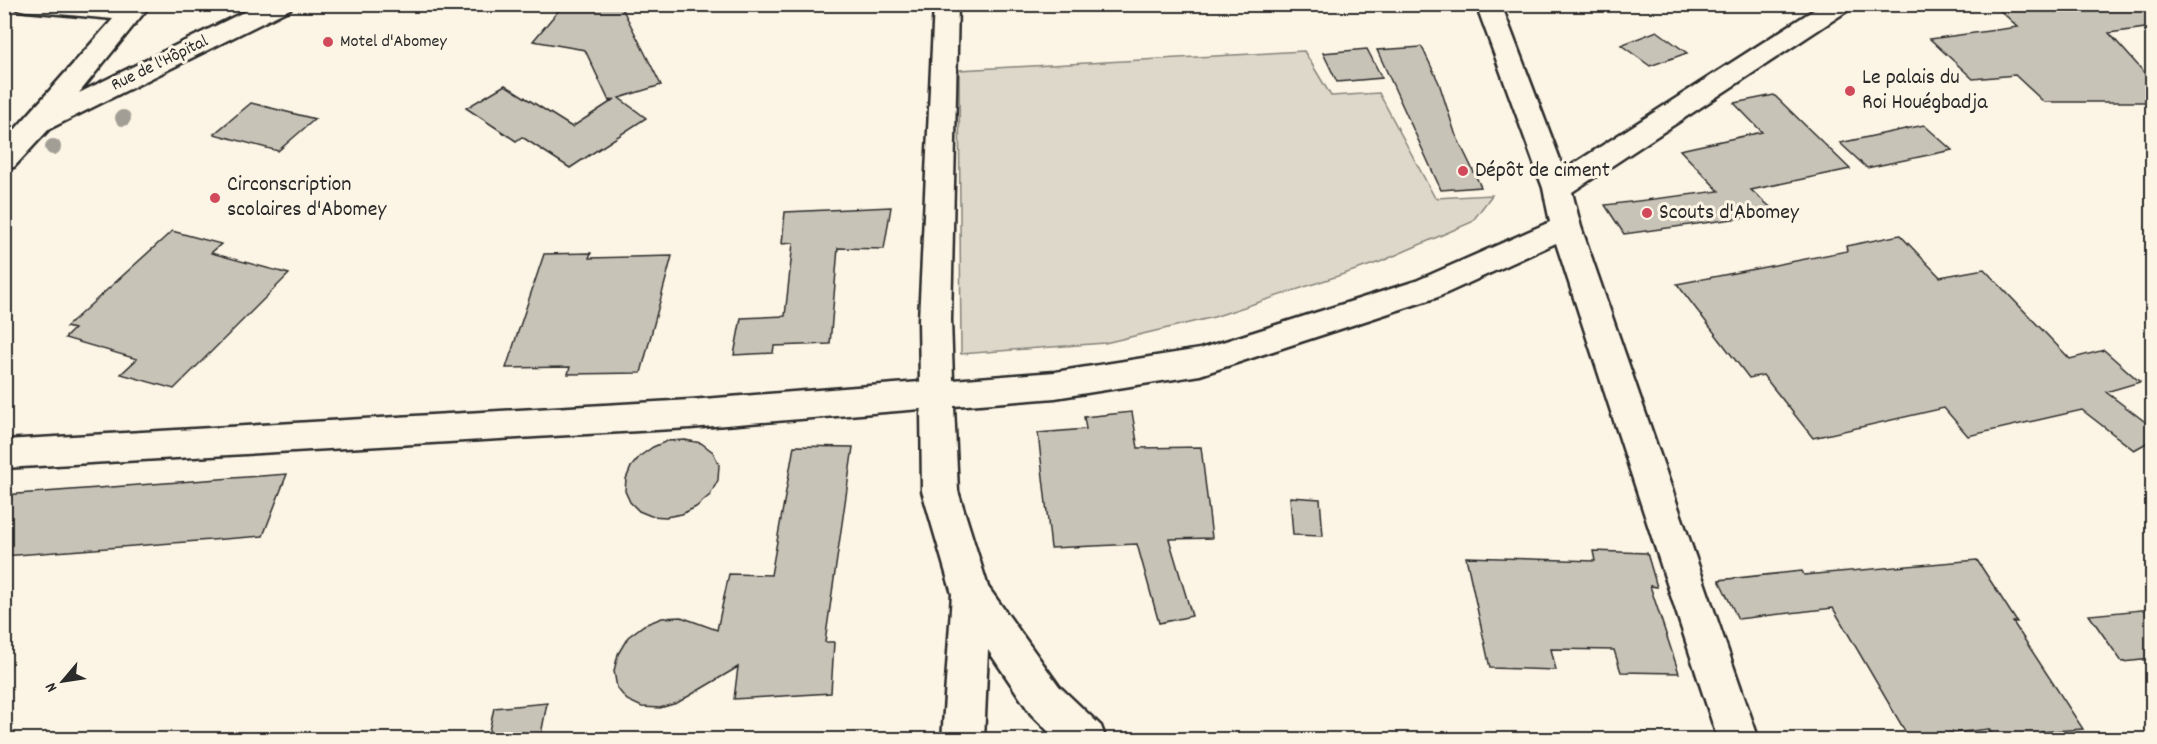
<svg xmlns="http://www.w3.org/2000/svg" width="2157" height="744" font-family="Dekko,sans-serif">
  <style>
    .green { fill: #ded8ca; stroke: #84827a; stroke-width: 1.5 }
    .building { fill: #c8c3b7; stroke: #2b2b2b; stroke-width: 1.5 }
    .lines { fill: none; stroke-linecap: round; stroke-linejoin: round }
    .minor-casing { stroke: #2b2b2b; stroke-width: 5 }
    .minor { fill: #fcf5e5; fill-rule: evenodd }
    .tree { fill: #a29e95 }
    .poi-dot { fill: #d1495b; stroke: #fcf5e5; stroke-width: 2 }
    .labels { text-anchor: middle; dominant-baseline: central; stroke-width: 6; stroke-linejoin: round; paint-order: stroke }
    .far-poi-label { font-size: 18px; fill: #2b2b2b; stroke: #fcf5e5; text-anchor: start }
    .far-street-label { font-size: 18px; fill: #2b2b2b; stroke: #fcf5e5 }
    .poi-label { font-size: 22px; fill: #2b2b2b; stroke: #fcf5e5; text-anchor: start }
  </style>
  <rect width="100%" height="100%" fill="#fcf5e5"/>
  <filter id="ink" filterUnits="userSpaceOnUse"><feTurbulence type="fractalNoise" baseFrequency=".0167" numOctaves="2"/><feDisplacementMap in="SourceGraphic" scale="12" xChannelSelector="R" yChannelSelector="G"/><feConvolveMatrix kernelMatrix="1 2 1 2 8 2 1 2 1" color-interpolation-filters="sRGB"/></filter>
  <g filter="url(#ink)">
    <path class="green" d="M 1304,51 L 1331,96 L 1379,93 L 1435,198 L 1492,195 L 1472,222 L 1380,262 L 1214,317 L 1105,343 L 961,354 L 959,70 Z"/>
    <g class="building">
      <path d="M 564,4 L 620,4 L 661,85 L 619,98 L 646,118 L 570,168 L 522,137 L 516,141 L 466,108 L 505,85 L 572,127 L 615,99 L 609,101 L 585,50 L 533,41 Z"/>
      <path d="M 1993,4 L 2152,4 L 2152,27 L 2109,33 L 2152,81 L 2152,102 L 2044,102 L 2015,75 L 1973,79 L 1930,39 L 2018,27 Z"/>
      <path d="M 1657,31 L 1687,53 L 1650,66 L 1621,45 Z"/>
      <path d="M 1422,47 L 1439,83 L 1455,133 L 1481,187 L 1441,190 L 1377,50 Z"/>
      <path d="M 1367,49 L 1382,78 L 1337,82 L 1323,53 Z"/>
      <path d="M 1774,95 L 1850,169 L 1751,190 L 1777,213 L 1624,234 L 1605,205 L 1719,191 L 1680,150 L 1762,132 L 1734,103 Z"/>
      <path d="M 251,103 L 315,119 L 278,151 L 214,134 Z"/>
      <path d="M 1924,125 L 1952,150 L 1867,168 L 1840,143 Z"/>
      <path d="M 891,207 L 884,249 L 838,248 L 830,344 L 774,346 L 773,353 L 734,355 L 741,318 L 785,316 L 793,243 L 782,244 L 785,212 Z"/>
      <path d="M 172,231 L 221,244 L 211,253 L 289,274 L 174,389 L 121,374 L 137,359 L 65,338 L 74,329 L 66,327 Z"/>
      <path d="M 1900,235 L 1940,277 L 1984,269 L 2070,359 L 2104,350 L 2140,382 L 2106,392 L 2152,427 L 2152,440 L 2134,450 L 2082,410 L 1968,436 L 1944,408 L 1813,438 L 1763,375 L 1749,378 L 1677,284 L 1847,251 L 1846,246 Z"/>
      <path d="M 591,253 L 589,258 L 672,256 L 641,373 L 568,374 L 570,367 L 506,368 L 544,254 Z"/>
      <path d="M 1132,412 L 1138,448 L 1201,447 L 1212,538 L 1169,539 L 1192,616 L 1159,623 L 1137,544 L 1051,548 L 1038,433 L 1086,429 L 1084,417 Z"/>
      <path d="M 685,440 L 701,443 L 713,452 L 719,465 L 718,480 L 710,495 L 696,507 L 682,514 L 666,517 L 651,516 L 639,511 L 630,502 L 625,491 L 626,479 L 631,467 L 640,456 L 653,447 L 667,441 Z"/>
      <path d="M 794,446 L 853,447 L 825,642 L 834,642 L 831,693 L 734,699 L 738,667 L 677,703 L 660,708 L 642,707 L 627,700 L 617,688 L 614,671 L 618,654 L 628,637 L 644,625 L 662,618 L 681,617 L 717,630 L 729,574 L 771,575 Z"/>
      <path d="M 287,474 L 263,536 L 4,556 L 4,495 Z"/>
      <path d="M 1290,497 L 1320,499 L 1323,536 L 1293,535 Z"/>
      <path d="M 1593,551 L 1647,553 L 1657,587 L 1650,586 L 1679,673 L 1621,672 L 1614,650 L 1551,649 L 1556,670 L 1490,668 L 1466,557 L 1595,561 Z"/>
      <path d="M 1977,560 L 2017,622 L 2013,622 L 2083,729 L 2041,732 L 2046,740 L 1995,740 L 1989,729 L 1909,738 L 1833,608 L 1738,619 L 1719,580 L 1802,571 L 1804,575 Z"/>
      <path d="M 2152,609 L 2152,659 L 2122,662 L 2089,615 Z"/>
      <path d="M 547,703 L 540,740 L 487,740 L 494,708 Z"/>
    </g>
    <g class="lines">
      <g class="minor-casing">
        <g id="minor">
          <path d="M 14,4 L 151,4 L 79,93 L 260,4 L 293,4 L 290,9 L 49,129 L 14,167 L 4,169 L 4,142 L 113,19 L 26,11 L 17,9 Z"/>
          <path d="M 934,4 L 958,4 L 951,320 L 953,380 L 1055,372 L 1200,349 L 1416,281 L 1550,222 L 1543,188 L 1476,4 L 1501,4 L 1564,170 L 1823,4 L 1853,4 L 1850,9 L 1572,192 L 1581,227 L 1759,740 L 1718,740 L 1556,243 L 1438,297 L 1200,375 L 1055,398 L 954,406 L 958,491 L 988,587 L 1059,686 L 1101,726 L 1106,740 L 1057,740 L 1031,714 L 988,650 L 984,740 L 942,740 L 952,594 L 922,491 L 921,409 L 690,428 L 4,468 L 4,440 L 690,400 L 920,382 L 919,320 Z"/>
        </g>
      </g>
      <use href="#minor" class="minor"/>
    </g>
    <g class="tree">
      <circle cx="123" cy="118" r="8"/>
      <circle cx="53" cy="147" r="8"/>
    </g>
  </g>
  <g class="poi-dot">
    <circle cx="328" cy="42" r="6"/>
    <circle cx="1850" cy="91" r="6"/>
    <circle cx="1463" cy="171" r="6"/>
    <circle cx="215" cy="198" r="6"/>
    <circle cx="1647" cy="213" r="6"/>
  </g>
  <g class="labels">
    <g class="far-poi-label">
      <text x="340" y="42">Motel d'Abomey</text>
    </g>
    <g class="far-street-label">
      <text transform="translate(160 64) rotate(-26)">Rue de l'Hôpital</text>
    </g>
    <g class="poi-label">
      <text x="1862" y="78">Le palais du<tspan x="1862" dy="25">Roi Houégbadja</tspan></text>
      <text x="1475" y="171">Dépôt de ciment</text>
      <text x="227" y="185">Circonscription<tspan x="227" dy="25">scolaires d'Abomey</tspan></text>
      <text x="1659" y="213">Scouts d'Abomey</text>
    </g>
  </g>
  <rect width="2157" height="744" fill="none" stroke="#fcf5e5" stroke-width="24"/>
  <rect x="12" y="12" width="2133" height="720" fill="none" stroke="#2b2b2b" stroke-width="2" filter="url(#ink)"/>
  <g transform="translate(63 681) rotate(241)" stroke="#fcf5e5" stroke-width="4.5" paint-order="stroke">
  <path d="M0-4.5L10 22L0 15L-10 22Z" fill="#2b2b2b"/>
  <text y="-9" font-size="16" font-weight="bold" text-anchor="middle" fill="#2b2b2b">N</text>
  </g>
</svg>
